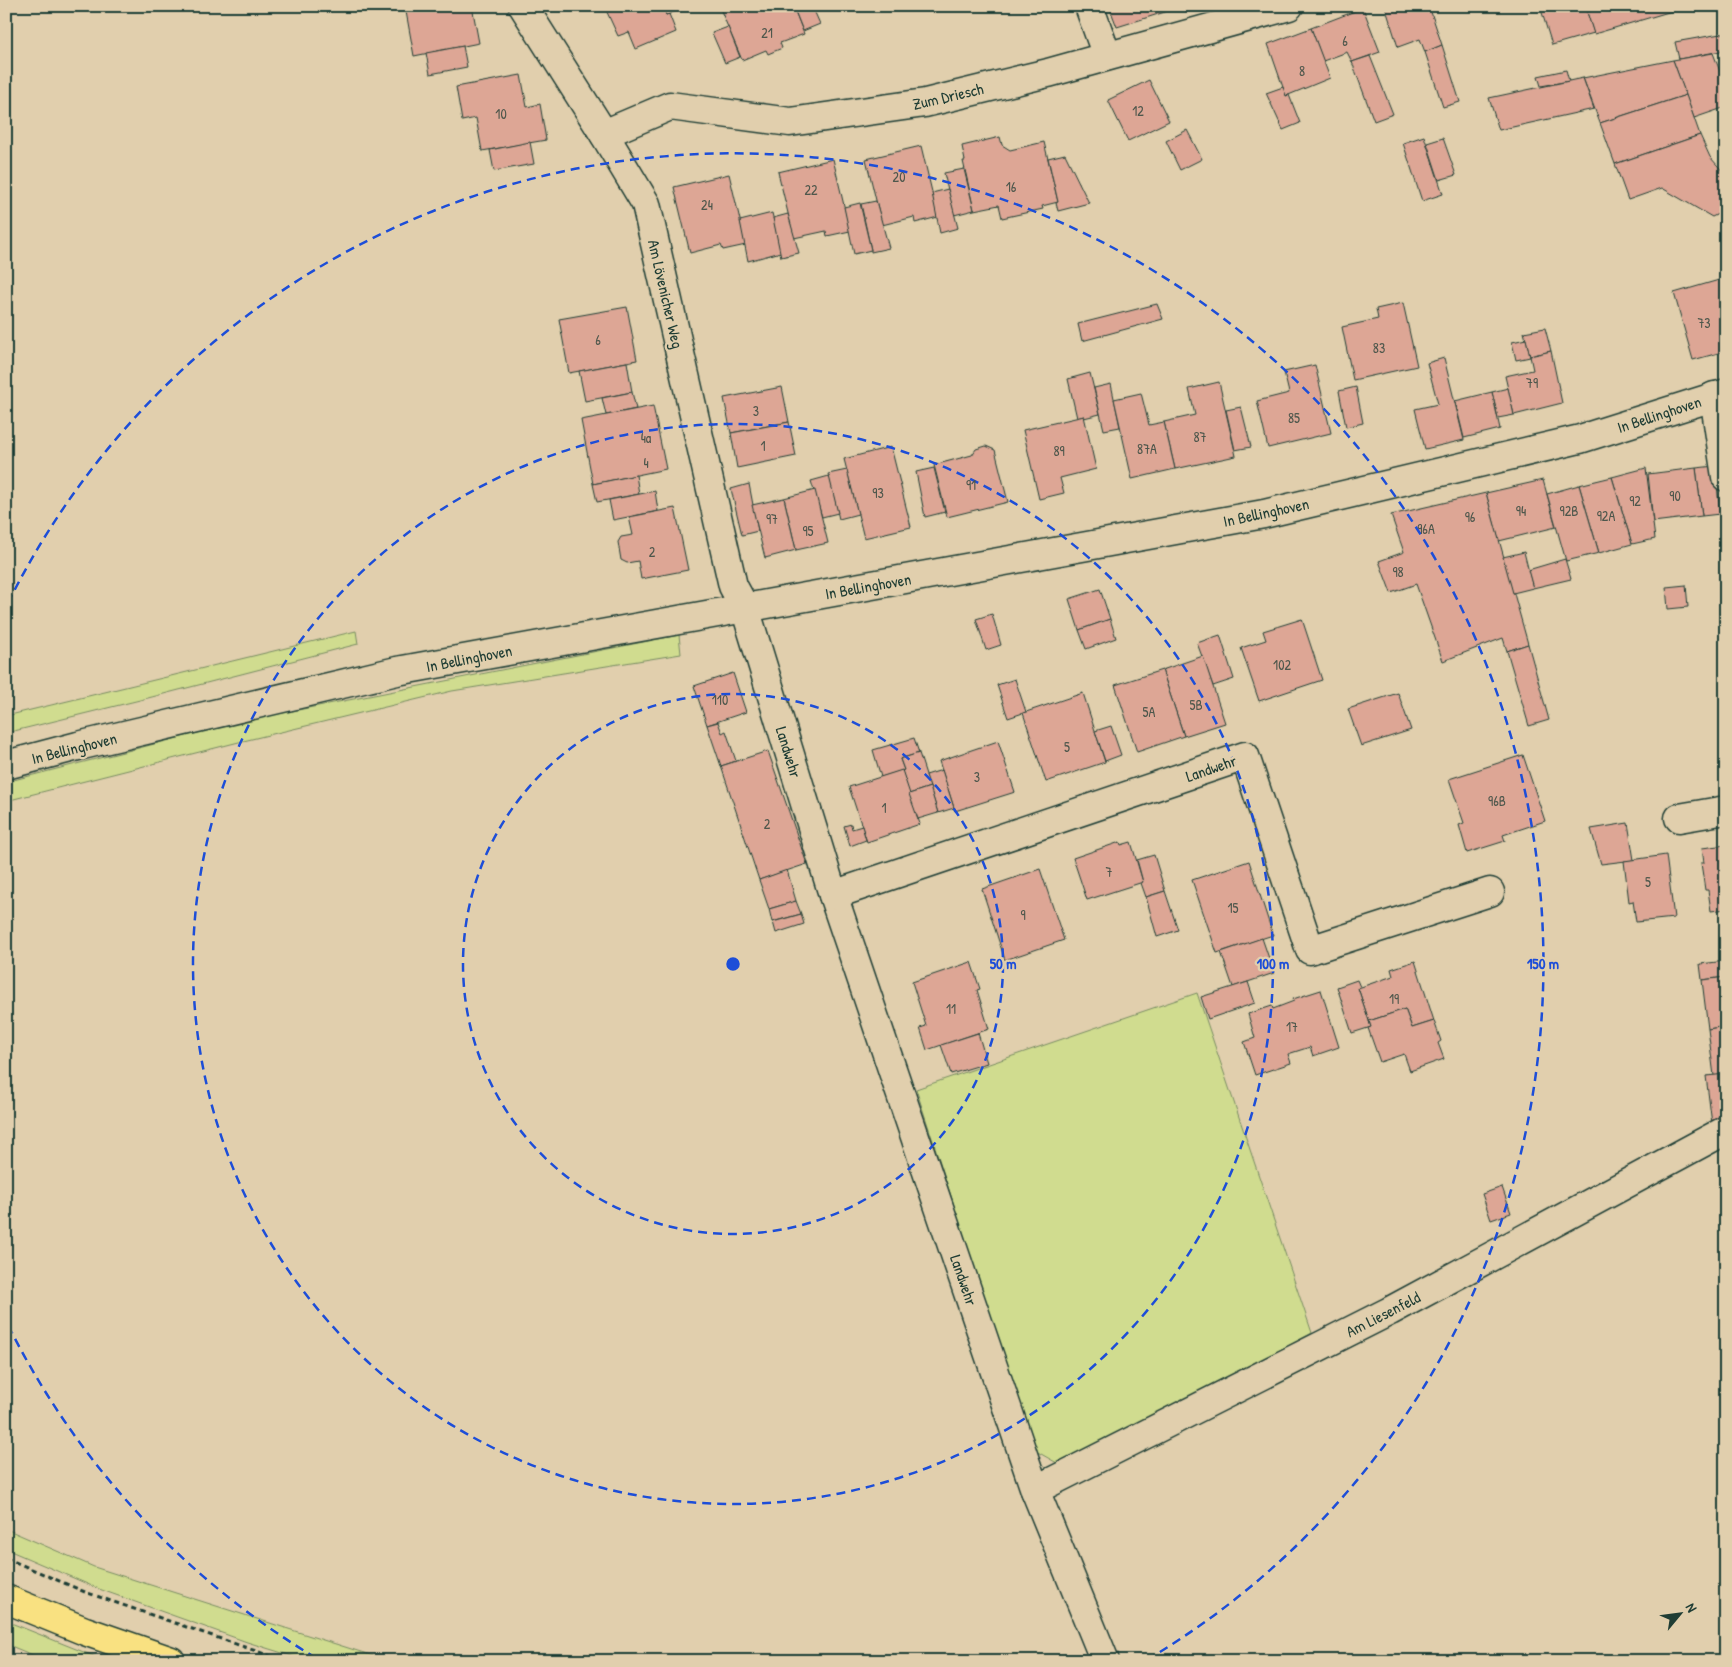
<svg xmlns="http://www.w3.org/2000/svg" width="1732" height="1667" font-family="'Patrick Hand',sans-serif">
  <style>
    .green { fill: #d0dc8f; stroke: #788c62 }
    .building { fill: #dda695; stroke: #1f3d34 }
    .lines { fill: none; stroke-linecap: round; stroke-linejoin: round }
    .minor-casing { stroke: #1f3d34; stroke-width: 31 }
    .major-casing { stroke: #1f3d34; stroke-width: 31 }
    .path { stroke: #1f3d34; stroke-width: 3; stroke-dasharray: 5 4; stroke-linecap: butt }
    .minor { stroke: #e1cfad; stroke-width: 28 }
    .major { stroke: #f9e181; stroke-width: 28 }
    .ring { fill: none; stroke: #1d4ed8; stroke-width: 2.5; stroke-dasharray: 9 6 }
    .labels { text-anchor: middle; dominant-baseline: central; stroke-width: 4.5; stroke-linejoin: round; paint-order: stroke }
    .number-label { font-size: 14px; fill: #4e574c }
    .street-label { font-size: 16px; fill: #1f3d34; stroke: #e1cfad }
    .centre { fill: #1d4ed8; stroke: #e1cfad; stroke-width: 2.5 }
    .ring-label { font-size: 15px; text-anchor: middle; font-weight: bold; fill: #1d4ed8; stroke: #e1cfad; stroke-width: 4.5; stroke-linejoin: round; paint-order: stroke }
  </style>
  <rect width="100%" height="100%" fill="#e1cfad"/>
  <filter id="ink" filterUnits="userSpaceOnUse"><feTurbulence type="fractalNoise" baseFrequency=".02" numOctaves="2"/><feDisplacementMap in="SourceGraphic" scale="10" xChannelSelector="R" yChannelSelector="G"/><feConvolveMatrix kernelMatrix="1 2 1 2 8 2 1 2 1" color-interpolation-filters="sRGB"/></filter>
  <g filter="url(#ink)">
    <g class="green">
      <path d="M 356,631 L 358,644 L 148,698 L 6,733 L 6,716 Z"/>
      <path d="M 679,635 L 681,654 L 452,691 L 235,743 L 6,801 L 6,782 L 252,719 Z"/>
      <path d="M 1197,993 L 1312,1333 L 1069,1461 L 1057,1463 L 1034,1450 L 916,1089 Z"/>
      <path d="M 6,1529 L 94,1567 L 389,1661 L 308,1661 L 247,1642 L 99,1589 L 6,1549 Z"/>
      <path d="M 6,1621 L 106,1661 L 47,1661 L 6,1644 Z"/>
    </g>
    <g class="building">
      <path d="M 405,6 L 472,6 L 479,43 L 414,56 Z"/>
      <path d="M 614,6 L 663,6 L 666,15 L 669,14 L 676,32 L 636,49 L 629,32 L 618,36 L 606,10 Z"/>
      <path d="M 663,6 L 684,6 L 684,8 L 666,15 Z"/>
      <path d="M 719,6 L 793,6 L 804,34 L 780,43 L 782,48 L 768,54 L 766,50 L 742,60 Z"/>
      <path d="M 793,6 L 812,6 L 820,24 L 803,31 Z"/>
      <path d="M 1109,6 L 1166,6 L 1168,11 L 1117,27 Z"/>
      <path d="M 1166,6 L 1186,6 L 1168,11 Z"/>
      <path d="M 1385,6 L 1429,6 L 1442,45 L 1425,52 L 1420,39 L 1398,47 Z"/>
      <path d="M 1540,6 L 1585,6 L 1594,33 L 1552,45 Z"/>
      <path d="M 1607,6 L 1689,6 L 1594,34 L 1587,12 Z"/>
      <path d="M 1363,8 L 1380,52 L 1352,62 L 1347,52 L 1323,61 L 1311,28 Z"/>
      <path d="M 728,27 L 740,57 L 725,63 L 712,33 Z"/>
      <path d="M 1311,28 L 1330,78 L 1286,96 L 1268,44 Z"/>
      <path d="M 1726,33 L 1726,50 L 1679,59 L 1675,42 Z"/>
      <path d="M 1442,45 L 1460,102 L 1443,107 L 1425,52 Z"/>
      <path d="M 463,46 L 467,67 L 430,74 L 426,53 Z"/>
      <path d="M 1713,53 L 1726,87 L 1726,107 L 1694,118 L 1673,60 Z"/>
      <path d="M 1370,56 L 1393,114 L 1374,121 L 1352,62 Z"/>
      <path d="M 1673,60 L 1686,95 L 1600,123 L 1583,78 Z"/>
      <path d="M 1566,70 L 1569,81 L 1541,86 L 1538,76 Z"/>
      <path d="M 521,75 L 527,107 L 540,104 L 546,140 L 482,151 L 476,118 L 462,121 L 456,87 Z"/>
      <path d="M 1583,78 L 1594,109 L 1499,130 L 1489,98 Z"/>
      <path d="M 1149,80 L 1169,121 L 1128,141 L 1108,100 Z"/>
      <path d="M 1283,87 L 1286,96 L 1289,95 L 1300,123 L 1283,130 L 1266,93 Z"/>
      <path d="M 1686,95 L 1700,135 L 1615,164 L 1600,123 Z"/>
      <path d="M 1187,130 L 1202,159 L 1180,170 L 1166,141 Z"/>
      <path d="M 1700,135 L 1710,157 L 1726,175 L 1726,210 L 1712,217 L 1662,188 L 1628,200 L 1615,164 Z"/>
      <path d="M 1424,136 L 1443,194 L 1422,201 L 1403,143 Z"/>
      <path d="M 1000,137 L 1002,145 L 1010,150 L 1044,142 L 1058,202 L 1042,206 L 1043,209 L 1002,218 L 999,205 L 974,210 L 963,161 L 965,161 L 962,146 Z"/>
      <path d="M 1443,138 L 1456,175 L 1439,180 L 1427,143 Z"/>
      <path d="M 530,142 L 534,164 L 494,171 L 490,150 Z"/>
      <path d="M 921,146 L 938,217 L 915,223 L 914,217 L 882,225 L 866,159 Z"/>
      <path d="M 1065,154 L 1089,203 L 1058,211 L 1056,203 L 1058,202 L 1048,158 Z"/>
      <path d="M 833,159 L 850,231 L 827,236 L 826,231 L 794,238 L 778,172 Z"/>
      <path d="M 964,169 L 974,210 L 954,215 L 944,173 Z"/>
      <path d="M 729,174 L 746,245 L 723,250 L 721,245 L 690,253 L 674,187 Z"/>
      <path d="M 948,189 L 958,228 L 940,233 L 932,193 Z"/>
      <path d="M 876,201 L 889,248 L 871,252 L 871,250 L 861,204 Z"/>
      <path d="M 860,203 L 871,250 L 854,254 L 844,207 Z"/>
      <path d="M 772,213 L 781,252 L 748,261 L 740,221 Z"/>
      <path d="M 788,214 L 799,253 L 781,257 L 773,218 Z"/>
      <path d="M 1726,278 L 1726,351 L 1693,360 L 1674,293 Z"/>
      <path d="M 1403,303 L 1417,366 L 1353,380 L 1342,327 L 1378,319 L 1376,309 Z"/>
      <path d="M 1157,304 L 1163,319 L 1082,341 L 1078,324 Z"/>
      <path d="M 627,307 L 637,360 L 569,373 L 559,319 Z"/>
      <path d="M 1545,328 L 1551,351 L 1530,356 L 1524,332 Z"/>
      <path d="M 1526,339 L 1530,357 L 1516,360 L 1512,342 Z"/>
      <path d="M 1551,351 L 1562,403 L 1514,415 L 1505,376 L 1533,370 L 1530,356 Z"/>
      <path d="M 1444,358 L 1464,440 L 1425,449 L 1415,409 L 1438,404 L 1427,363 Z"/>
      <path d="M 627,362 L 632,392 L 585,401 L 579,371 Z"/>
      <path d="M 1315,365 L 1331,433 L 1268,448 L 1257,401 L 1289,393 L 1284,372 Z"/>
      <path d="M 1090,373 L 1100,414 L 1084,418 L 1084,416 L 1077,418 L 1068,379 Z"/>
      <path d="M 1219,382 L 1236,456 L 1175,469 L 1164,422 L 1195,415 L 1189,389 Z"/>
      <path d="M 1111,384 L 1120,427 L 1104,430 L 1094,388 Z"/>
      <path d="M 782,387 L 789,422 L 731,433 L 724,398 Z"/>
      <path d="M 1356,387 L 1363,423 L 1346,427 L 1339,391 Z"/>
      <path d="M 1508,388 L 1514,415 L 1498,418 L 1492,392 Z"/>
      <path d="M 632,392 L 636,409 L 606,415 L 602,398 Z"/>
      <path d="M 1492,392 L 1500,429 L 1464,438 L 1455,401 Z"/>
      <path d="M 1141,393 L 1149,425 L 1164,422 L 1175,469 L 1132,479 L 1114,399 Z"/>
      <path d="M 653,406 L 666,469 L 593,484 L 581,420 Z"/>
      <path d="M 1241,407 L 1251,447 L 1235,450 L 1226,410 Z"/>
      <path d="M 1084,416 L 1096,469 L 1060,478 L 1064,493 L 1039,499 L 1023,430 Z"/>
      <path d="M 789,422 L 796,456 L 737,468 L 731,433 Z"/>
      <path d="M 986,446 L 995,450 L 1008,502 L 947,517 L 934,465 L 972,455 L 976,449 Z"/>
      <path d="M 891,447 L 911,527 L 864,538 L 844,459 Z"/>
      <path d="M 1715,466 L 1720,514 L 1702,516 L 1696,468 Z"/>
      <path d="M 934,468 L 945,512 L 925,517 L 916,472 Z"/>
      <path d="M 1646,468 L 1655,539 L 1632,544 L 1612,477 Z"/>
      <path d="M 1696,468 L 1702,516 L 1653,522 L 1648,474 Z"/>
      <path d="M 847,470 L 858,514 L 839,519 L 828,474 Z"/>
      <path d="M 636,475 L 639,494 L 597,502 L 593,484 Z"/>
      <path d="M 829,476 L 838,513 L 822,517 L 811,481 Z"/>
      <path d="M 1612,477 L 1632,544 L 1599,553 L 1579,485 Z"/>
      <path d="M 1543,480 L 1556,527 L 1499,541 L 1486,493 Z"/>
      <path d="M 749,484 L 758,531 L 742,535 L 731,489 Z"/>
      <path d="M 1579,485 L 1599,553 L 1566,561 L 1547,494 Z"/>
      <path d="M 815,490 L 828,543 L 796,550 L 784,498 Z"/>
      <path d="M 655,491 L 658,511 L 613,520 L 609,500 Z"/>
      <path d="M 1486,493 L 1528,644 L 1507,651 L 1503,638 L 1443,661 L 1416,584 L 1391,593 L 1379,561 L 1404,552 L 1391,515 Z"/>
      <path d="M 784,498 L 796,550 L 765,558 L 752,505 Z"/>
      <path d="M 675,508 L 688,570 L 641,579 L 638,561 L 627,563 L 621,560 L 618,542 L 621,537 L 633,535 L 629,517 Z"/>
      <path d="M 1524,552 L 1533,588 L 1513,593 L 1503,557 Z"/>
      <path d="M 1565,559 L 1571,579 L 1533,588 L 1528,570 Z"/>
      <path d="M 1686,585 L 1688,607 L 1668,609 L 1666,587 Z"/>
      <path d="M 1100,589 L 1110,619 L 1079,630 L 1069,599 Z"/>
      <path d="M 992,614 L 1001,645 L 986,650 L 976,619 Z"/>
      <path d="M 1110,619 L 1116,638 L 1086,649 L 1079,630 Z"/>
      <path d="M 1302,619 L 1322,680 L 1259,701 L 1241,648 L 1266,640 L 1263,631 Z"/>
      <path d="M 1220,635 L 1234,679 L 1213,686 L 1197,643 Z"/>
      <path d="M 1528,644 L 1549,720 L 1529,726 L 1507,651 Z"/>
      <path d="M 1203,656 L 1225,723 L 1184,736 L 1162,670 Z"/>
      <path d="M 1162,670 L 1184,736 L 1137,752 L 1115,685 Z"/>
      <path d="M 733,673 L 746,712 L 707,725 L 694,686 Z"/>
      <path d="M 1015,679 L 1026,712 L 1008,718 L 997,685 Z"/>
      <path d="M 1083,693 L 1105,762 L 1046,782 L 1023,713 Z"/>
      <path d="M 1398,693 L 1411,730 L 1361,746 L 1348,709 Z"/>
      <path d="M 718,722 L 722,733 L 726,731 L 736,761 L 721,766 L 707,725 Z"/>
      <path d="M 1111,726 L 1121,755 L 1105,761 L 1095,731 Z"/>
      <path d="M 914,738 L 919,753 L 900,759 L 904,770 L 881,777 L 873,750 Z"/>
      <path d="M 998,741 L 1015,792 L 955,811 L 939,761 Z"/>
      <path d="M 768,751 L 807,864 L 759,880 L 721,766 Z"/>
      <path d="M 919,753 L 930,787 L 909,794 L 902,771 L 904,770 L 900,759 Z"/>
      <path d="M 1523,755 L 1545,821 L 1503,835 L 1505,841 L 1467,853 L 1459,825 L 1464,823 L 1449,779 Z"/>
      <path d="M 902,770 L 920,824 L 867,842 L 849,787 Z"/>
      <path d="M 942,770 L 954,808 L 938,813 L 926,775 Z"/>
      <path d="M 930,787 L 938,813 L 918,819 L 909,794 Z"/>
      <path d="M 1628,823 L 1634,860 L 1601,864 L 1591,829 Z"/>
      <path d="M 851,824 L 852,829 L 862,826 L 866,840 L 850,846 L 844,826 Z"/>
      <path d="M 1120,842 L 1121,845 L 1131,842 L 1143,882 L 1087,900 L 1073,858 Z"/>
      <path d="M 1726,845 L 1726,909 L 1711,911 L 1708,890 L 1705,890 L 1701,863 L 1704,863 L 1702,848 Z"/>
      <path d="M 1154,855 L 1165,891 L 1146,897 L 1141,883 L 1143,882 L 1137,860 Z"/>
      <path d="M 1666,855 L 1674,918 L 1636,922 L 1633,901 L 1629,902 L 1624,861 Z"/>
      <path d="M 1249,861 L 1273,935 L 1217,953 L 1192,880 Z"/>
      <path d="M 1040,869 L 1064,940 L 1005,960 L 982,889 Z"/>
      <path d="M 787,870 L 796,901 L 769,909 L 759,880 Z"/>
      <path d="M 1165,891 L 1178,930 L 1157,937 L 1146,897 Z"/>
      <path d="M 796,901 L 801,914 L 772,922 L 769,909 Z"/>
      <path d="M 801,914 L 804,924 L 776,933 L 773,922 Z"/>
      <path d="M 1262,938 L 1274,973 L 1233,987 L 1221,952 Z"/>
      <path d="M 1415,961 L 1434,1021 L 1412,1028 L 1405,1009 L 1369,1021 L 1358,988 L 1393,976 L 1391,969 Z"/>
      <path d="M 1726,961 L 1726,977 L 1702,980 L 1700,964 Z"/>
      <path d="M 971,962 L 980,989 L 977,990 L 989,1029 L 927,1050 L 920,1028 L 926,1026 L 912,982 Z"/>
      <path d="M 1726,977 L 1726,1026 L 1708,1029 L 1702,980 Z"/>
      <path d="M 1357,980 L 1360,987 L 1358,988 L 1371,1027 L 1352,1033 L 1337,987 Z"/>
      <path d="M 1248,982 L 1255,1003 L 1208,1019 L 1201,997 Z"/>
      <path d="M 1321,990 L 1339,1047 L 1313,1056 L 1310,1047 L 1288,1054 L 1291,1063 L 1255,1075 L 1244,1042 L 1255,1038 L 1248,1014 L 1272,1006 L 1273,1009 L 1294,1001 L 1293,999 Z"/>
      <path d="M 1405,1009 L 1412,1028 L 1434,1021 L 1441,1041 L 1438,1043 L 1444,1059 L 1410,1071 L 1404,1054 L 1380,1062 L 1368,1028 L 1371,1027 L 1369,1021 Z"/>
      <path d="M 1726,1026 L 1726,1074 L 1714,1076 L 1708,1029 Z"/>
      <path d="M 978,1033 L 987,1063 L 951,1074 L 941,1045 Z"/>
      <path d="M 1726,1074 L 1726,1117 L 1712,1124 L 1706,1076 Z"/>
      <path d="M 1502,1187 L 1511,1213 L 1491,1220 L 1482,1194 Z"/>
    </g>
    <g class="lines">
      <g class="minor-casing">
        <g id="minor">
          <path d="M 523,6 L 604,134 L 646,204 L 733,586 L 745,608 L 833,895 L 1035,1490 L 1105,1661"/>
          <path d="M 1089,6 L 1107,56"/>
          <path d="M 604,134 L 670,106 L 790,122 L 925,103 L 1048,73 L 1289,6"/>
          <path d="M 1714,396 L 1726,477"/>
          <path d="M 6,765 L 78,746 L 397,671 L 1264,514 L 1580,439 L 1726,393"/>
          <path d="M 1679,818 L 1726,810"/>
          <path d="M 833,895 L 1245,756 L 1310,950 L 1490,892"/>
          <path d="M 1035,1490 L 1390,1311 L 1726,1130"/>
        </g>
      </g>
      <g class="major-casing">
        <path id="major" d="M 6,1599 L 85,1631 L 171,1661"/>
      </g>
      <path class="path" d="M 6,1558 L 85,1592 L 285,1661"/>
      <use href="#minor" class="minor"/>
      <use href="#major" class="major"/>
    </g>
  </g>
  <g class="ring">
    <circle cx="733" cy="964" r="270"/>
    <circle cx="733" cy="964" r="540"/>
    <path d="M316 1658A810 810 0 0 1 8 1325M8 603A810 810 0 1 1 1150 1658"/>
  </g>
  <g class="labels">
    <g class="number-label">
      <text x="767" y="32">21</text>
      <text x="1345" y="40">6</text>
      <text x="1302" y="70">8</text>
      <text x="1138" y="110">12</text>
      <text x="501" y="113">10</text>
      <text x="899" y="176">20</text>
      <text x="1011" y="186">16</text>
      <text x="811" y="189">22</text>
      <text x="707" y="204">24</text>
      <text x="1704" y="322">73</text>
      <text x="598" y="339">6</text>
      <text x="1379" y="347">83</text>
      <text x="1532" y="382">79</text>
      <text x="756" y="410">3</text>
      <text x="1294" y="417">85</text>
      <text x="1200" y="436">87</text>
      <text x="646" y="437">4a</text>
      <text x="763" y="445">1</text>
      <text x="1147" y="448">87A</text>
      <text x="1059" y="450">89</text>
      <text x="646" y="462">4</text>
      <text x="971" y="484">91</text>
      <text x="878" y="492">93</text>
      <text x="1675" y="495">90</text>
      <text x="1635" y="500">92</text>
      <text x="1521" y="510">94</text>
      <text x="1569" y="510">92B</text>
      <text x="1606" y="515">92A</text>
      <text x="1470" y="516">96</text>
      <text x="772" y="518">97</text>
      <text x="1426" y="528">96A</text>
      <text x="808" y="530">95</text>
      <text x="652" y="551">2</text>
      <text x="1398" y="571">98</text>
      <text x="1282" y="664">102</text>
      <text x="720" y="699">110</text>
      <text x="1196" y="704">5B</text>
      <text x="1149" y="711">5A</text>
      <text x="1067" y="746">5</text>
      <text x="977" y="776">3</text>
      <text x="1497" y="800">96B</text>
      <text x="884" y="807">1</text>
      <text x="767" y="823">2</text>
      <text x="1109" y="871">7</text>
      <text x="1648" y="881">5</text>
      <text x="1233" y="907">15</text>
      <text x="1023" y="914">9</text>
      <text x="1394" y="998">19</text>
      <text x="951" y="1008">11</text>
      <text x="1292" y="1026">17</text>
    </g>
    <g class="street-label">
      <text transform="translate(948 96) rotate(-13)">Zum Driesch</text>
      <text transform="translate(666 294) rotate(77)">Am Lövenicher Weg</text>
      <text transform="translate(1659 414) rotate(-18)">In Bellinghoven</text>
      <text transform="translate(1266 512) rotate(-12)">In Bellinghoven</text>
      <text transform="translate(868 586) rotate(-10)">In Bellinghoven</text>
      <text transform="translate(469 658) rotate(-11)">In Bellinghoven</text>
      <text transform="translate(74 748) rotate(-14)">In Bellinghoven</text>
      <text transform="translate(789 752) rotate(73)">Landwehr</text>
      <text transform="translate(1211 768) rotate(-19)">Landwehr</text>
      <text transform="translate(964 1280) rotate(71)">Landwehr</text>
      <text transform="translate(1383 1314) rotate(-27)">Am Liesenfeld</text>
    </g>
  </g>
  <circle cx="733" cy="964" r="8" class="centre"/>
  <g class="ring-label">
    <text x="1003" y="969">50 m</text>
    <text x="1273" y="969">100 m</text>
    <text x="1543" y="969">150 m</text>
  </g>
  <rect width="1732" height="1667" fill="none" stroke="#e1cfad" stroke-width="25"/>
  <rect x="12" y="12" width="1707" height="1642" fill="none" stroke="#1f3d34" stroke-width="2" filter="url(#ink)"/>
  <g transform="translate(1680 1614) rotate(61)" stroke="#e1cfad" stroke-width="4" paint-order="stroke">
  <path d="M0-4L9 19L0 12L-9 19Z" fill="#1f3d34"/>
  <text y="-8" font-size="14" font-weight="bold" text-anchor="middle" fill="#1f3d34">N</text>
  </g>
</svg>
